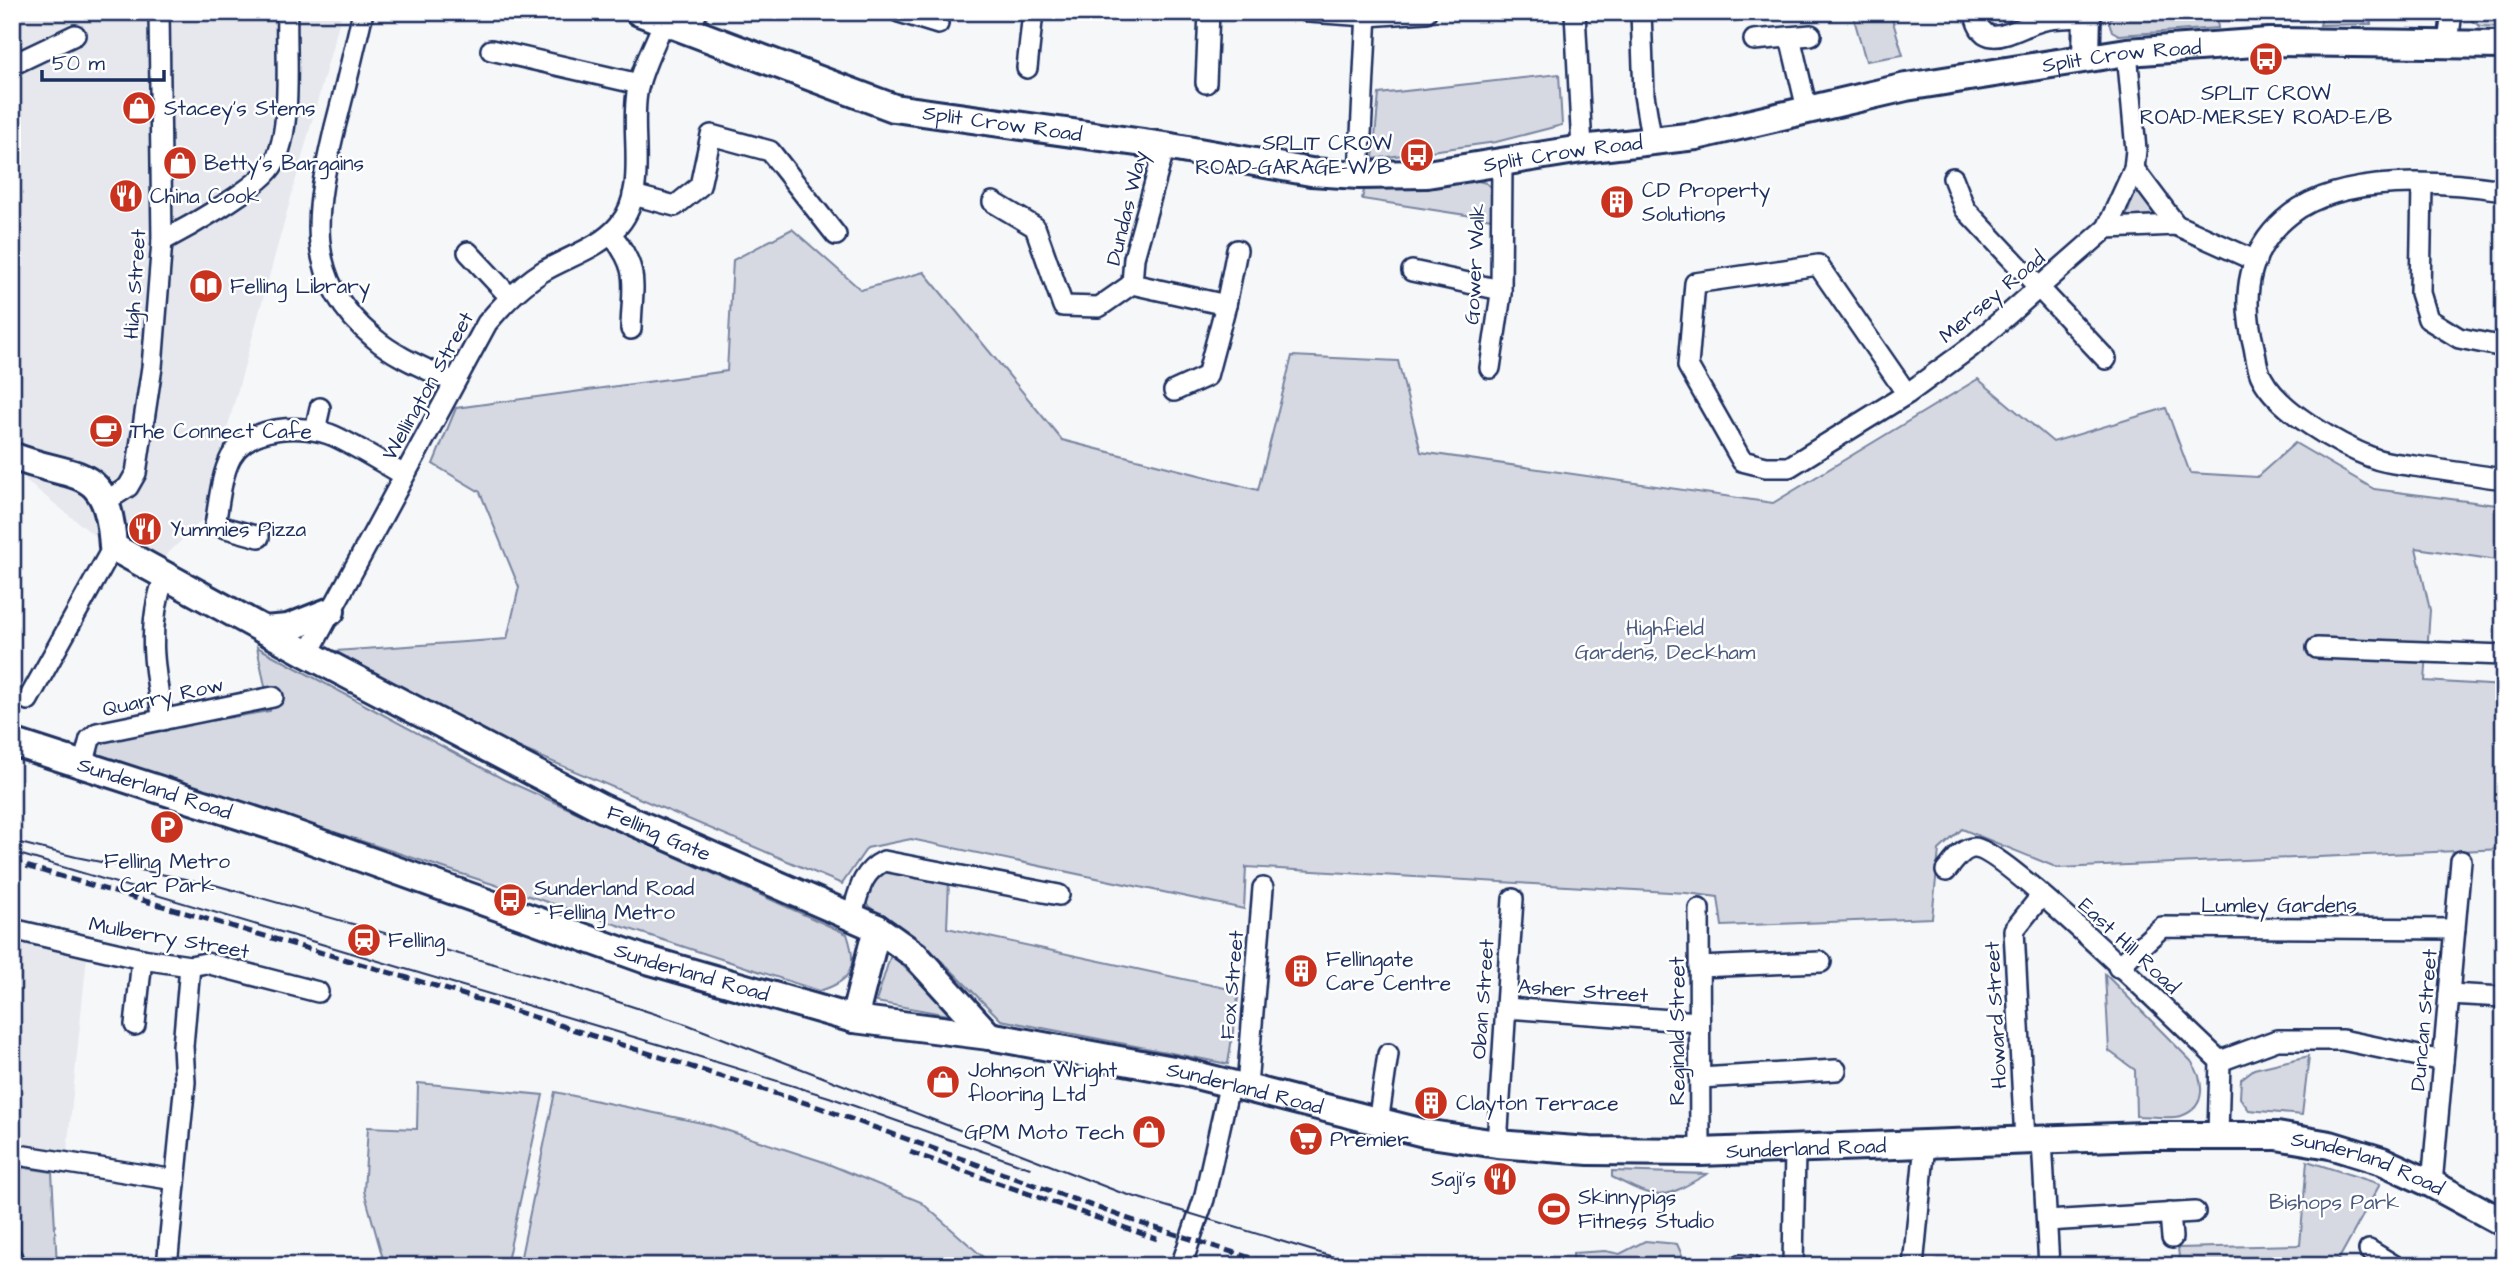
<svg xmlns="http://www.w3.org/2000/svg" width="2516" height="1278" font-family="'Architects Daughter',sans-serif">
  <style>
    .built { fill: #e6e8ee }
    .green { fill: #d6d9e2; stroke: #7884a0; stroke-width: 2 }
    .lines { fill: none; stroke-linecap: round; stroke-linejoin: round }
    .street-casing { stroke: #1b2f5e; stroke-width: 24 }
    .secondary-casing { stroke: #1b2f5e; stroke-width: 32 }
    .street { stroke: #fff; stroke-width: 19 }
    .secondary { stroke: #fff; stroke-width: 26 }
    .tram { stroke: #1b2f5e; stroke-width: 2 }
    .rail { stroke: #1b2f5e; stroke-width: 5; stroke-dasharray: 10 5; stroke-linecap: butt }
    .labels { text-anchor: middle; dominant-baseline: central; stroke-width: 5; stroke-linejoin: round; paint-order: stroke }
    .street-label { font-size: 21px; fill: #1b2f5e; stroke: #fff }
    .poi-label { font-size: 21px; fill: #1b2f5e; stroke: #fff; text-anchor: start }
    .park-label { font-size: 21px; fill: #4a5a7f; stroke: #fff }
  </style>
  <rect width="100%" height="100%" fill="#f6f7f9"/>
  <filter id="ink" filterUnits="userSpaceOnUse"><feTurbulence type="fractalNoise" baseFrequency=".0143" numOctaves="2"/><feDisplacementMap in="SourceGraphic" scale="14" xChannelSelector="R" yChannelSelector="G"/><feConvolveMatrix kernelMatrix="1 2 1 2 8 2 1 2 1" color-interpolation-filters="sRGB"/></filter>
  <g filter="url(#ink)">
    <g class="built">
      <path d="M 12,12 L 342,12 L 202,520 L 145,576 L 25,480 L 12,373 Z"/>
      <path d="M 12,938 L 87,956 L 67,1152 L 12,1146 Z"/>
    </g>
    <g class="green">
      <path d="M 1852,12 L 1890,12 L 1903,55 L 1866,61 Z"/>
      <path d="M 2113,12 L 2216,12 L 2218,28 L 2119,35 L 2112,31 L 2109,23 Z"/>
      <path d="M 2324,12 L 2368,12 L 2371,24 L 2320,25 Z"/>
      <path d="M 2504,12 L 2504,27 L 2480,26 L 2472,21 L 2470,13 Z"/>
      <path d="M 1559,74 L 1562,125 L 1496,142 L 1373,159 L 1379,94 Z"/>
      <path d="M 1474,180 L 1486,183 L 1495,191 L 1492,219 L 1362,199 L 1364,190 Z"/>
      <path d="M 2137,187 L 2156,215 L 2126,217 Z"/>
      <path d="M 792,229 L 861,290 L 924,272 L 1062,440 L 1258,490 L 1292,356 L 1398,361 L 1421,452 L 1773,503 L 1978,379 L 2053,442 L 2166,408 L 2190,473 L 2257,477 L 2295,443 L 2374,489 L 2504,506 L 2504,561 L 2416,548 L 2430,610 L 2425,681 L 2504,686 L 2504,849 L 2058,868 L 1962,829 L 1939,850 L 1932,918 L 1722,926 L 1718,897 L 1686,893 L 1246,867 L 1244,909 L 911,839 L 867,848 L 842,884 L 475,729 L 335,651 L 507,639 L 519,587 L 480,492 L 433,464 L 456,408 L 727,371 L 733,260 Z"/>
      <path d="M 257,647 L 505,780 L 847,934 C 858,966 853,981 819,991 L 96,754 L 102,738 L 270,711 Z"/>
      <path d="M 877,870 L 949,881 L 947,928 L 1239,991 L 1228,1064 L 1001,1020 L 945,964 L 867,905 L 864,897 Z"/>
      <path d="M 891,954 L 954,1016 L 876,1002 Z"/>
      <path d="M 2105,974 L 2191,1061 C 2204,1079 2208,1107 2181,1116 C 2168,1119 2149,1116 2136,1116 L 2135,1070 L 2109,1051 Z"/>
      <path d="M 2309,1056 L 2302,1115 L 2249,1110 L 2240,1098 L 2241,1079 L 2254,1069 Z"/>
      <path d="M 418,1083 L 543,1095 L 506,1266 L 385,1266 L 364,1191 L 368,1127 L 417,1129 Z"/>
      <path d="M 555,1092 L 707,1124 L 821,1161 L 921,1202 L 993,1266 L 519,1266 Z"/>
      <path d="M 2307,1161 L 2380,1184 L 2335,1266 L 2180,1266 L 2178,1248 L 2300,1245 Z"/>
      <path d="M 19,1167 L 52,1172 L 57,1266 L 21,1266 Z"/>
      <path d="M 1612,1171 L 1707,1174 C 1660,1201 1660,1201 1612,1177 Z"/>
      <path d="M 1645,1241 L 1677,1244 L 1687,1266 L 1573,1266 L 1573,1253 L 1605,1251 L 1620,1254 Z"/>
    </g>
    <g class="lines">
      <g class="street-casing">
        <g id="street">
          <path d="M 363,12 C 354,51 345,89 335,127 C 316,208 300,277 374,338 C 397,358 427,369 454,382"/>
          <path d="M 899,12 L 938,24"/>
          <path d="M 1309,12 L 1367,16 L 1426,12"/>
          <path d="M 1575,12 L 1582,149"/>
          <path d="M 1641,12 L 1644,95 L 1652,143"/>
          <path d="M 1975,14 C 1983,55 2015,28 2041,21 C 2054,17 2071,18 2085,17"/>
          <path d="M 689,31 L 697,12"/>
          <path d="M 1790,37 L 1807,109"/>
          <path d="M 1754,40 L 1811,35"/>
          <path d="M 2448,43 L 2452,12"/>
          <path d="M 491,50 L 639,84"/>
          <path d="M 12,65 L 75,35"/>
          <path d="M 1027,68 L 1033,12"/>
          <path d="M 1206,83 L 1209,12"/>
          <path d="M 1165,146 L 1134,258 L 1132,284 L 1226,305 L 1207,376 L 1174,391"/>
          <path d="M 2134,169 L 2176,225"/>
          <path d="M 1359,175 L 1367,12"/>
          <path d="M 1953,178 L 1965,209 L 2106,359"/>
          <path d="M 2422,185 L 2420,293 L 2428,319 L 2459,338 L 2504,347"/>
          <path d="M 2504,190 C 2443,181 2343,174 2291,214 C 2247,248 2241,296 2254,347 C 2256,357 2257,370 2262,378 C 2279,411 2339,445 2373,458 C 2385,463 2401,464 2414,466 C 2444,470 2474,475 2504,479"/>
          <path d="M 633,195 L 675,206 L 700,186 L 711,135 L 770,151 L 836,235"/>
          <path d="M 993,202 L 1035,227 L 1063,306 L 1099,307 L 1132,284"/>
          <path d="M 2107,228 L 2176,225 L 2256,261"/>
          <path d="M 611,234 C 641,271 632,284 631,329"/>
          <path d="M 162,241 C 189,227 250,192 269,170 C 295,141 285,50 287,12"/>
          <path d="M 468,252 L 510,297"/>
          <path d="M 1412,271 L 1501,290"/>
          <path d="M 1226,305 L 1237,250"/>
          <path d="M 1490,368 L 1501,294 L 1502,162"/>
          <path d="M 1907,394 L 1818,265 L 1695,283 L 1688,366 L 1742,461 L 1766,467 L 1789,467 L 1907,394 L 1971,347 L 2107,228 L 2134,169 L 2136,150 L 2127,52"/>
          <path d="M 315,430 L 320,408"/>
          <path d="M 106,501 L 128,487 L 136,473 L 152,367 L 162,241 L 159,12"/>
          <path d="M 259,537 L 215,525 C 219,503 221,476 231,457 C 249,425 304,423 334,436 C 358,447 381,462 404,475"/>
          <path d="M 2317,648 L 2504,655"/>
          <path d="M 308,654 L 487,323 C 503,304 520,286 542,272 C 567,257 600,248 619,225 C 648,191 630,134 637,93 C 641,69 655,45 663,23"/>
          <path d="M 28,700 L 113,547"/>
          <path d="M 163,720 C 154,669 146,625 165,576"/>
          <path d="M 83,766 L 90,739 L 97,733 L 273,697"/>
          <path d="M 1946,871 C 1953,863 1962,848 1974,848 C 2002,847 2187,1031 2220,1061 L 2218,1135"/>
          <path d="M 1699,909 L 1700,1152"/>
          <path d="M 852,915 C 859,892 861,872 884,861 L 1059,895"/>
          <path d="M 12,929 L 142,959 L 190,966 L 206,963 L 318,992"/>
          <path d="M 1699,967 L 1821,962"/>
          <path d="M 2118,967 L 2162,927 L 2455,929"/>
          <path d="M 2449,994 L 2504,997"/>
          <path d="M 1506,1008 L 1699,1022"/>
          <path d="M 135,1025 L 142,959"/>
          <path d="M 2220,1061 L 2277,1040 L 2342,1040 L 2443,1061"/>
          <path d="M 1700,1078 L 1836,1070"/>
          <path d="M 1247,1086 L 1263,888"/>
          <path d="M 1378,1123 L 1388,1054"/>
          <path d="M 2042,1140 L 2049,1266"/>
          <path d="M 2025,1141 L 2014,930 L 2041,896"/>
          <path d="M 1497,1144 L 1513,899"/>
          <path d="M 12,1154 L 175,1180"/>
          <path d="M 2432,1184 L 2461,861"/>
          <path d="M 2170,1213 L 2172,1238"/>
          <path d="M 2047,1221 L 2195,1212"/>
          <path d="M 2369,1250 L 2395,1266"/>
          <path d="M 12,1258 L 12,1266"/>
          <path d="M 1740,1265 L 1752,1266"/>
          <path d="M 167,1266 L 185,1082 L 183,1046 L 190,966"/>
          <path d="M 1181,1266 L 1204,1199 L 1230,1082"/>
          <path d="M 1793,1266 L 1795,1150"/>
          <path d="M 1913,1266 L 1925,1144"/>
          <path d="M 2504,1266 L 2504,1265"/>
        </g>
      </g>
      <g class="secondary-casing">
        <g id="secondary">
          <path id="s1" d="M 639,12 L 894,108 L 1165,146 L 1311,172 L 1359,175 L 1427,174 L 1582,149 L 1696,136 L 1906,87 L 2127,52 L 2269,42 L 2504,45"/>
          <path d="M 2086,58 L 2087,12"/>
          <path id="s2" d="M 12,456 C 75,481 108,461 113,547 L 308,654 L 602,808 L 877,928 L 915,955 L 989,1036"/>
          <path d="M 264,630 L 288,628 L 331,611"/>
          <path id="s3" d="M 12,742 L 275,827 L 644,959 L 854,1019 L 989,1036 L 1184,1072 L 1424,1133 L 1497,1144 L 1589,1151 L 1700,1152 L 2144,1136 L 2277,1136 L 2330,1145 L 2382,1161 L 2432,1184 L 2504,1223"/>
          <path d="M 854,1019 L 877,928"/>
        </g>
      </g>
      <use href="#street" class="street"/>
      <use href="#secondary" class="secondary"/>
      <g class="tram">
        <path d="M 12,841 L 76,857 L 215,885 L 554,981 L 686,1024 L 1119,1192 L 1363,1266"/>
        <path d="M 12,852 L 671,1048 L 829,1097 L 1030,1168"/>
      </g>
      <g class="rail">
        <path d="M 12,862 L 439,987 L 815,1106 L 1137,1222 L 1276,1266"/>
        <path d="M 910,1152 L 1157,1239"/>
      </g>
    </g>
  </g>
  <defs>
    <g id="bus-disc" transform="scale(1.75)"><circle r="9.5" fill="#c8321e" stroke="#fff"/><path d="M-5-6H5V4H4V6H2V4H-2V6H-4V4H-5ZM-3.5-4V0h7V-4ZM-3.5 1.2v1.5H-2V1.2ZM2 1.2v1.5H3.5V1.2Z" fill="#fff"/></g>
    <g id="shop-disc" transform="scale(1.75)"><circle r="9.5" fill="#c8321e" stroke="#fff"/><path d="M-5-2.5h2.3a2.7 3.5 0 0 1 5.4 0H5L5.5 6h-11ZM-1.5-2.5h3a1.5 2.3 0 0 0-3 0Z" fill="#fff"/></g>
    <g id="restaurant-disc" transform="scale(1.75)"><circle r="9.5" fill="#c8321e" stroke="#fff"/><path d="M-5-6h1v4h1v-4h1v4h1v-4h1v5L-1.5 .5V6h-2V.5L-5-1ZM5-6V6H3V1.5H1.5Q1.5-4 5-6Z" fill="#fff"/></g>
    <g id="building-disc" transform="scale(1.75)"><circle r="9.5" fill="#c8321e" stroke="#fff"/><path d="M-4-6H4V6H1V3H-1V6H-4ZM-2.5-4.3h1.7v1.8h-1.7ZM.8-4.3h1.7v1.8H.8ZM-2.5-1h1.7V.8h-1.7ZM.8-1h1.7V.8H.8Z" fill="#fff"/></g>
    <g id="library-disc" transform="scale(1.75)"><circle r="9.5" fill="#c8321e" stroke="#fff"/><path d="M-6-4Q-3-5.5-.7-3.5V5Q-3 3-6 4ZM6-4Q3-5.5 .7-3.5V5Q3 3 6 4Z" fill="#fff"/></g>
    <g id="cafe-disc" transform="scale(1.75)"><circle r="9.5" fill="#c8321e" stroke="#fff"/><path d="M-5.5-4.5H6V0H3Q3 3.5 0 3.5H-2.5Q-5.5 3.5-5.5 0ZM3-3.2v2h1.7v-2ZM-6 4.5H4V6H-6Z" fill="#fff"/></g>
    <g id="parking-disc" transform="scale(1.75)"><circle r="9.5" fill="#c8321e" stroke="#fff"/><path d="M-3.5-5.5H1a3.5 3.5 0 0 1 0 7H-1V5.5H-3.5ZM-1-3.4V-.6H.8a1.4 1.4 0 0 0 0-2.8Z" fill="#fff"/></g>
    <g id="station-disc" transform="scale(1.75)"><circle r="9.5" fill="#c8321e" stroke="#fff"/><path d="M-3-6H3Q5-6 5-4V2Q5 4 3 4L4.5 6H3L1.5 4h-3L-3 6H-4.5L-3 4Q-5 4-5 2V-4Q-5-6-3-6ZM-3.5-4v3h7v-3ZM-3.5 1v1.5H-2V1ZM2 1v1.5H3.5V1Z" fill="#fff"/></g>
    <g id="supermarket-disc" transform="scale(1.75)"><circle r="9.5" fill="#c8321e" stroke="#fff"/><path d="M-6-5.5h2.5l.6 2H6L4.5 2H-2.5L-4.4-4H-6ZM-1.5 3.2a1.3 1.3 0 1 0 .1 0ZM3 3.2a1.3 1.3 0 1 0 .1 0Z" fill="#fff"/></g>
    <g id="stadium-disc" transform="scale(1.75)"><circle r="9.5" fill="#c8321e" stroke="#fff"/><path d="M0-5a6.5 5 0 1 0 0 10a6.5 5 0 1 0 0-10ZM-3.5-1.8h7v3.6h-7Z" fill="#fff"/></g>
  </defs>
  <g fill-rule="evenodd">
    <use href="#bus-disc" x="2266" y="59"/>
    <use href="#shop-disc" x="139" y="108"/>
    <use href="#bus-disc" x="1417" y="155"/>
    <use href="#shop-disc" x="180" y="163"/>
    <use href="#restaurant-disc" x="126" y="196"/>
    <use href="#building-disc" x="1617" y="202"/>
    <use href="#library-disc" x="206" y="286"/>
    <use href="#cafe-disc" x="106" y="431"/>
    <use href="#restaurant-disc" x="145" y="529"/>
    <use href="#parking-disc" x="167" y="827"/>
    <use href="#bus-disc" x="510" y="900"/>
    <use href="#station-disc" x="364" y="940"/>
    <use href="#building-disc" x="1301" y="971"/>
    <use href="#shop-disc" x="943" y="1082"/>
    <use href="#building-disc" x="1431" y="1103"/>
    <use href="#shop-disc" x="1149" y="1132"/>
    <use href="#supermarket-disc" x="1306" y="1139"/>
    <use href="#restaurant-disc" x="1500" y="1179"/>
    <use href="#stadium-disc" x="1554" y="1209"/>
  </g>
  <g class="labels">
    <g class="street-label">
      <text stroke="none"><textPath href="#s1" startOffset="1516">Split Crow Road</textPath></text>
      <text stroke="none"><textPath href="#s1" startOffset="382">Split Crow Road</textPath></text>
      <text stroke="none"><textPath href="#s1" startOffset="948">Split Crow Road</textPath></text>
      <text transform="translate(1127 208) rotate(-76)">Dundas Way</text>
      <text transform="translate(1475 264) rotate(-87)">Gower Walk</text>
      <text transform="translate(135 284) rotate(-86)">High Street</text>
      <text transform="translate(1992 297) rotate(-40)">Mersey Road</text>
      <text transform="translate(428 386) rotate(-61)">Wellington Street</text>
      <text transform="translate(163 697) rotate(-12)">Quarry Row</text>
      <text stroke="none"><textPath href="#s3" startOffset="150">Sunderland Road</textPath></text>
      <text stroke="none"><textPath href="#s2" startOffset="770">Felling Gate</textPath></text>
      <text x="2279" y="905">Lumley Gardens</text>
      <text transform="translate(169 938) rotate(10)">Mulberry Street</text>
      <text transform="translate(2129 946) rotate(43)">East Hill Road</text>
      <text stroke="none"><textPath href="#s3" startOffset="718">Sunderland Road</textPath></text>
      <text transform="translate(1232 985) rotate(-85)">Fox Street</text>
      <text transform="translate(1583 991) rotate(4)">Asher Street</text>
      <text transform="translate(1483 999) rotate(-86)">Oban Street</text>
      <text transform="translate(1996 1015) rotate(-93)">Howard Street</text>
      <text transform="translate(2424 1020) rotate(-85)">Duncan Street</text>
      <text transform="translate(1677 1031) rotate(-90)">Reginald Street</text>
      <text stroke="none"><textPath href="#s3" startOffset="1284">Sunderland Road</textPath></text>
      <text stroke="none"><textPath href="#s3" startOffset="1852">Sunderland Road</textPath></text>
      <text stroke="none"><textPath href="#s3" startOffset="2418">Sunderland Road</textPath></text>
    </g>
    <g class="poi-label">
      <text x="2266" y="93" text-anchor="middle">SPLIT CROW<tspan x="2266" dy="24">ROAD-MERSEY ROAD-E/B</tspan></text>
      <text x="164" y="108">Stacey's Stems</text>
      <text x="1392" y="143" text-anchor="end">SPLIT CROW<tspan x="1392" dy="24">ROAD-GARAGE-W/B</tspan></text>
      <text x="204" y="163">Betty's Bargains</text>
      <text x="1642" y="190">CD Property<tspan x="1642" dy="24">Solutions</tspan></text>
      <text x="150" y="196">China Cook</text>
      <text x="230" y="286">Felling Library</text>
      <text x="130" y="431">The Connect Cafe</text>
      <text x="170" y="529">Yummies Pizza</text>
      <text x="167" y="861" text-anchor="middle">Felling Metro<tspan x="167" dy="24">Car Park</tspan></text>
      <text x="534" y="888">Sunderland Road<tspan x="534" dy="24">- Felling Metro</tspan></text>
      <text x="388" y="940">Felling</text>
      <text x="1326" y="959">Fellingate<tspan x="1326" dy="24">Care Centre</tspan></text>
      <text x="968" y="1070">Johnson Wright<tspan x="968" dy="24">flooring Ltd</tspan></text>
      <text x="1456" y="1103">Clayton Terrace</text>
      <text x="1124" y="1132" text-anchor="end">GPM Moto Tech</text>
      <text x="1330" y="1139">Premier</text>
      <text x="1476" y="1179" text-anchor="end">Saji’s</text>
      <text x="1578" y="1197">Skinnypigs<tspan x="1578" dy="24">Fitness Studio</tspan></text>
    </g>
    <g class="park-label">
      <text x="1665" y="628">Highfield<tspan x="1665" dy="24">Gardens, Deckham</tspan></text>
      <text x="2334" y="1202">Bishops Park</text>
    </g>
  </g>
  <rect width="2516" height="1278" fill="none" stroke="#fff" stroke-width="42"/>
  <rect x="21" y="21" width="2474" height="1236" fill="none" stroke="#1b2f5e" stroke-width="2.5" filter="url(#ink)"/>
  <path d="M42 70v10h122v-10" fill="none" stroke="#1b2f5e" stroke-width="3.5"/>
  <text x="52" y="70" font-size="21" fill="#1b2f5e" stroke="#ffffff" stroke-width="5" paint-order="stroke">50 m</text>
</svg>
